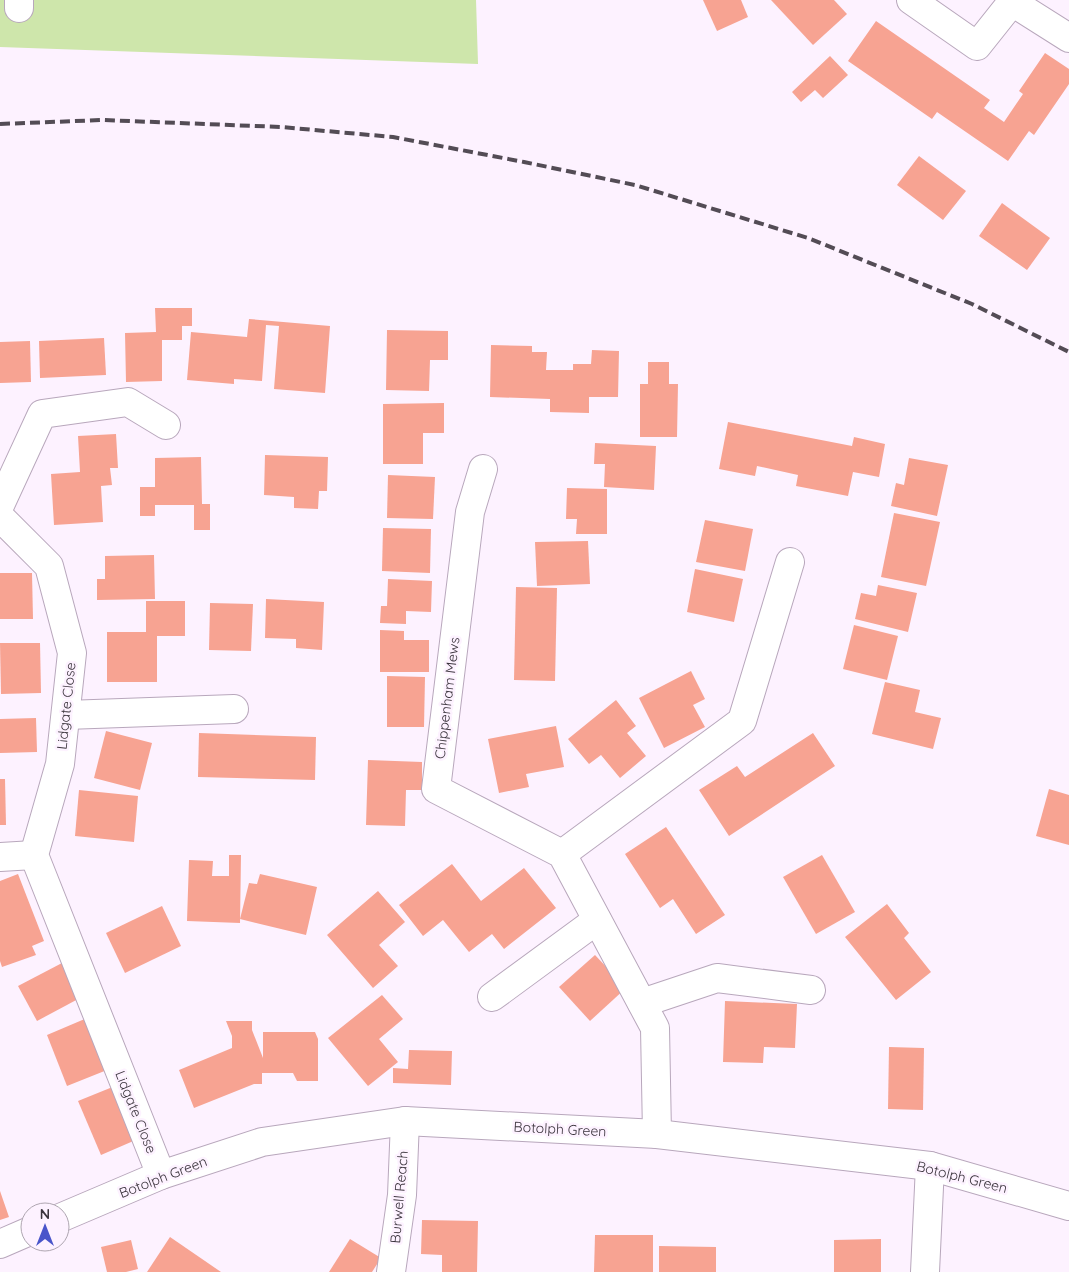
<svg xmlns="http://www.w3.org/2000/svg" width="1069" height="1272" font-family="Quicksand,sans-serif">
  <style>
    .green { fill: #cee6ab }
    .building { fill: #f7a392 }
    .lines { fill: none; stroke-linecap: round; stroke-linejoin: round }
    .minor-casing { stroke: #b8a7bc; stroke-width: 30 }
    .minor { stroke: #fff; stroke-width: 28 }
    .rail { stroke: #534c55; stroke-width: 4; stroke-dasharray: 10 5; stroke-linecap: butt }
    .labels { text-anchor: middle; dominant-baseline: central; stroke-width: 5; stroke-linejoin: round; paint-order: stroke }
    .street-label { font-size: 14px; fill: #3a333c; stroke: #fdf2ff }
  </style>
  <rect width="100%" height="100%" fill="#fdf2ff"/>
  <path class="green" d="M 0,0 L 476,0 L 478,64 L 0,47 Z"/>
  <g class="building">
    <path d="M 703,0 L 741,0 L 748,17 L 717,31 Z"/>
    <path d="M 771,0 L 834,0 L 847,14 L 813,45 Z"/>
    <path d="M 876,21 L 990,100 L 984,108 L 1004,122 L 1023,94 L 1019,91 L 1045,53 L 1069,69 L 1069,84 L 1034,135 L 1029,131 L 1008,161 L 937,112 L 932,119 L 848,61 Z"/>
    <path d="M 830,56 L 848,75 L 823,98 L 815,90 L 801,102 L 792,92 Z"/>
    <path d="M 919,156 L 966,191 L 943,220 L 897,185 Z"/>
    <path d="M 1002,203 L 1050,238 L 1027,270 L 979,236 Z"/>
    <path d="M 155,308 L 192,308 L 192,326 L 182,326 L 182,340 L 162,340 L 162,381 L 126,382 L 125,333 L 156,332 Z"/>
    <path d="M 249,319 L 330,326 L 325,393 L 274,389 L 279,326 L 266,325 L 262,381 L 234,379 L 234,384 L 187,380 L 191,332 L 247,337 Z"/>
    <path d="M 387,330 L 448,331 L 448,360 L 430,360 L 429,391 L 386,390 Z"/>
    <path d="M 104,338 L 106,375 L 40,378 L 39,341 Z"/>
    <path d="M 30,341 L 31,382 L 0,383 L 0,342 Z"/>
    <path d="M 491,345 L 532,346 L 532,352 L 547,352 L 546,370 L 573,370 L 573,364 L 591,364 L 592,350 L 619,351 L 618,397 L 589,397 L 589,413 L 550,412 L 550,399 L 490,397 Z"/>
    <path d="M 648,362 L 669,362 L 669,384 L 678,384 L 677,437 L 640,437 L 640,384 L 648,384 Z"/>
    <path d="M 444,403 L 444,433 L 423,433 L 423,464 L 383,464 L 383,404 Z"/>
    <path d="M 728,422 L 852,446 L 854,437 L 885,444 L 879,477 L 853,472 L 848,496 L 796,486 L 798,475 L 757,466 L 755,476 L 719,469 Z"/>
    <path d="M 116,434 L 118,468 L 110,468 L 112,485 L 101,486 L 103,522 L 54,525 L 51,474 L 80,472 L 78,436 Z"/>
    <path d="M 595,443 L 656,446 L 654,490 L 604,487 L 605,464 L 594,464 Z"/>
    <path d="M 265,455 L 328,457 L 327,491 L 319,491 L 318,509 L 294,508 L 294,497 L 264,495 Z"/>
    <path d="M 201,457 L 202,504 L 210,504 L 210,530 L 194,530 L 194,505 L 155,505 L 155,516 L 140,516 L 140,487 L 155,487 L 155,458 Z"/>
    <path d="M 909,458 L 948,465 L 937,516 L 891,506 L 896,483 L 904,485 Z"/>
    <path d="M 388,475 L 435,477 L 433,519 L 387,518 Z"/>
    <path d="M 567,488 L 607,489 L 607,534 L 576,534 L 577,519 L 566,519 Z"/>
    <path d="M 894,513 L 940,522 L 926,586 L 881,577 Z"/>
    <path d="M 705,520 L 753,529 L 745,571 L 696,562 Z"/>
    <path d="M 383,528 L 431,529 L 430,573 L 382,571 Z"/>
    <path d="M 588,541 L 590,584 L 537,586 L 535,542 Z"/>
    <path d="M 154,555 L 155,599 L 97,600 L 97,579 L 105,579 L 105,556 Z"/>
    <path d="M 695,569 L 743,579 L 734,622 L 687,612 Z"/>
    <path d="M 0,573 L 32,573 L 33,619 L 0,619 Z"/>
    <path d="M 388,579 L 432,581 L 431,612 L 406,611 L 406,624 L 380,623 L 381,606 L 387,606 Z"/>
    <path d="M 878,585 L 917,593 L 908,632 L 855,619 L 861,593 L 876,596 Z"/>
    <path d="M 516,587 L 557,588 L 555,681 L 514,680 Z"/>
    <path d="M 266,599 L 324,602 L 322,650 L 296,648 L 296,639 L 265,638 Z"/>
    <path d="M 146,601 L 185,601 L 185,636 L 157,636 L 157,682 L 107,682 L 107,632 L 146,632 Z"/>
    <path d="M 210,603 L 253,604 L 251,651 L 209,650 Z"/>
    <path d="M 854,625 L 898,636 L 887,680 L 843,669 Z"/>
    <path d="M 380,630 L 404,631 L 404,640 L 429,640 L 429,672 L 380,672 Z"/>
    <path d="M 0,643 L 40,643 L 41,693 L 1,694 Z"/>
    <path d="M 691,671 L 705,699 L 693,705 L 705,727 L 664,748 L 639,698 Z"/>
    <path d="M 387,676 L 425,677 L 424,727 L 387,727 Z"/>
    <path d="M 885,682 L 920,690 L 915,712 L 941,718 L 933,749 L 872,734 Z"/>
    <path d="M 616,700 L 636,726 L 627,733 L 646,756 L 620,778 L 601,755 L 589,764 L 568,739 Z"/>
    <path d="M 36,718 L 37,752 L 0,753 L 0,719 Z"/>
    <path d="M 556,726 L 564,767 L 526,774 L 529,787 L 499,793 L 488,739 Z"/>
    <path d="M 106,731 L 152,743 L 140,790 L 94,778 Z"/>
    <path d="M 199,733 L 316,737 L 315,780 L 198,777 Z"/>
    <path d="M 813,733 L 835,766 L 729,836 L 699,790 L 737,766 L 745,777 Z"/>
    <path d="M 368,760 L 422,762 L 422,790 L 406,790 L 405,826 L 366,825 Z"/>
    <path d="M 0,779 L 5,779 L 6,825 L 0,825 Z"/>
    <path d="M 1049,789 L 1069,795 L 1069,845 L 1036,836 Z"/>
    <path d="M 79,790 L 138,796 L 134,842 L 75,836 Z"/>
    <path d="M 666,827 L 725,915 L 696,934 L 673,899 L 660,908 L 625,854 Z"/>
    <path d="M 229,855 L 241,855 L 240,923 L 187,921 L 189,860 L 213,861 L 212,876 L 229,876 Z"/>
    <path d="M 822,855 L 855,912 L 816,934 L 783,877 Z"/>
    <path d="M 452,864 L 481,901 L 524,868 L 556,908 L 504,949 L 492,934 L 469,952 L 443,920 L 423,936 L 399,905 Z"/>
    <path d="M 18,874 L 44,941 L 32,946 L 36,955 L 2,967 L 0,961 L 0,881 Z"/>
    <path d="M 260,874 L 317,887 L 306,935 L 240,919 L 249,883 L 257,884 Z"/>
    <path d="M 378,891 L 405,922 L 379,945 L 398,966 L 373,988 L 327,935 Z"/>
    <path d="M 887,904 L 909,933 L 904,938 L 931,972 L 896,1000 L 845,937 Z"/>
    <path d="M 162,906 L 181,946 L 125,973 L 106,933 Z"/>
    <path d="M 595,955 L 626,988 L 590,1021 L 559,987 Z"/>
    <path d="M 62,963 L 80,998 L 37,1021 L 18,986 Z"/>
    <path d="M 382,995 L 403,1019 L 379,1039 L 398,1062 L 368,1086 L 328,1038 Z"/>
    <path d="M 725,1001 L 797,1004 L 795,1048 L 764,1047 L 763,1063 L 723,1062 Z"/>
    <path d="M 87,1018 L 107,1070 L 67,1086 L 47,1035 Z"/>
    <path d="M 226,1021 L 252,1021 L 252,1030 L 263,1058 L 263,1032 L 315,1032 L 318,1039 L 318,1081 L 297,1081 L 293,1073 L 262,1073 L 262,1084 L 254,1084 L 194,1108 L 179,1070 L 232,1048 L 232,1036 Z"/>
    <path d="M 889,1047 L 924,1048 L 923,1110 L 888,1109 Z"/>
    <path d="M 409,1050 L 452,1051 L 451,1085 L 393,1083 L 393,1068 L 408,1069 Z"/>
    <path d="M 115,1086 L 138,1139 L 101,1155 L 78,1101 Z"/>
    <path d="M 0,1191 L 9,1217 L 0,1220 Z"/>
    <path d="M 422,1220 L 478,1221 L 477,1272 L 442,1272 L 442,1255 L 421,1254 Z"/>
    <path d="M 595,1235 L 653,1235 L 653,1272 L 594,1272 Z"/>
    <path d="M 170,1237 L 221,1272 L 147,1272 Z"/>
    <path d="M 350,1239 L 381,1258 L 372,1272 L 329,1272 Z"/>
    <path d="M 881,1239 L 881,1272 L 834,1272 L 834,1240 Z"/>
    <path d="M 131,1240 L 138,1269 L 126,1272 L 107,1272 L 101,1247 Z"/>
    <path d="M 659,1246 L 716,1247 L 716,1272 L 659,1272 Z"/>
  </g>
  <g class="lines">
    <g class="minor-casing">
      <g id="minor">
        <path d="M 911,0 L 977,46 L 1012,2"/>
        <path d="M 1013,0 L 1012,2 L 1069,38"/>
        <path d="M 19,8 L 19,0"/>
        <path d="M 483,469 L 470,512 L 436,789 L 562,854 L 655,1028 L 657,1134"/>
        <path d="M 0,505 L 42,414 L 128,402 L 166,425"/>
        <path d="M 0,517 L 49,566 L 72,653 L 60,764 L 34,855 L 161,1175"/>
        <path d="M 66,715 L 234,709"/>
        <path d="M 562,854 L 742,721 L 790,562"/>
        <path d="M 0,857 L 34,855"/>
        <path d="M 492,997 L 597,920"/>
        <path d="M 642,1003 L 717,978 L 811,990"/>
        <path d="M 60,1218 L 161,1175 L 262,1142 L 405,1121 L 657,1134 L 930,1166 L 1069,1206"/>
        <path d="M 0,1244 L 30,1231"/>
        <path d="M 391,1272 L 402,1195 L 405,1121"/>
        <path d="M 925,1272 L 930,1166"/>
      </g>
    </g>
    <use href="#minor" class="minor"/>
    <path class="rail" d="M 0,124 L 103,120 L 281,127 L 393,137 L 524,162 L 635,185 L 808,238 L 972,304 L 1069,352"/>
  </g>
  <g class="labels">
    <g class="street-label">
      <text transform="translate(447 698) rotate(-83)">Chippenham Mews</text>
      <text transform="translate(66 706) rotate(-84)">Lidgate Close</text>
      <text transform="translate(136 1112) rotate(68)">Lidgate Close</text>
      <text transform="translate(560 1129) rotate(3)">Botolph Green</text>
      <text transform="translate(163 1177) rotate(-21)">Botolph Green</text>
      <text transform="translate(962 1177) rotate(14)">Botolph Green</text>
      <text transform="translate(399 1197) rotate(-85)">Burwell Reach</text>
    </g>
  </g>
  <g transform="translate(45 1227)"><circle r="24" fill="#fdf2ff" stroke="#afa6b1"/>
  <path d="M0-4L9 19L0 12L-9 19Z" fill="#4955ca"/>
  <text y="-8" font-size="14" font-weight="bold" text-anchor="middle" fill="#3a333c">N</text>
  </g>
</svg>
